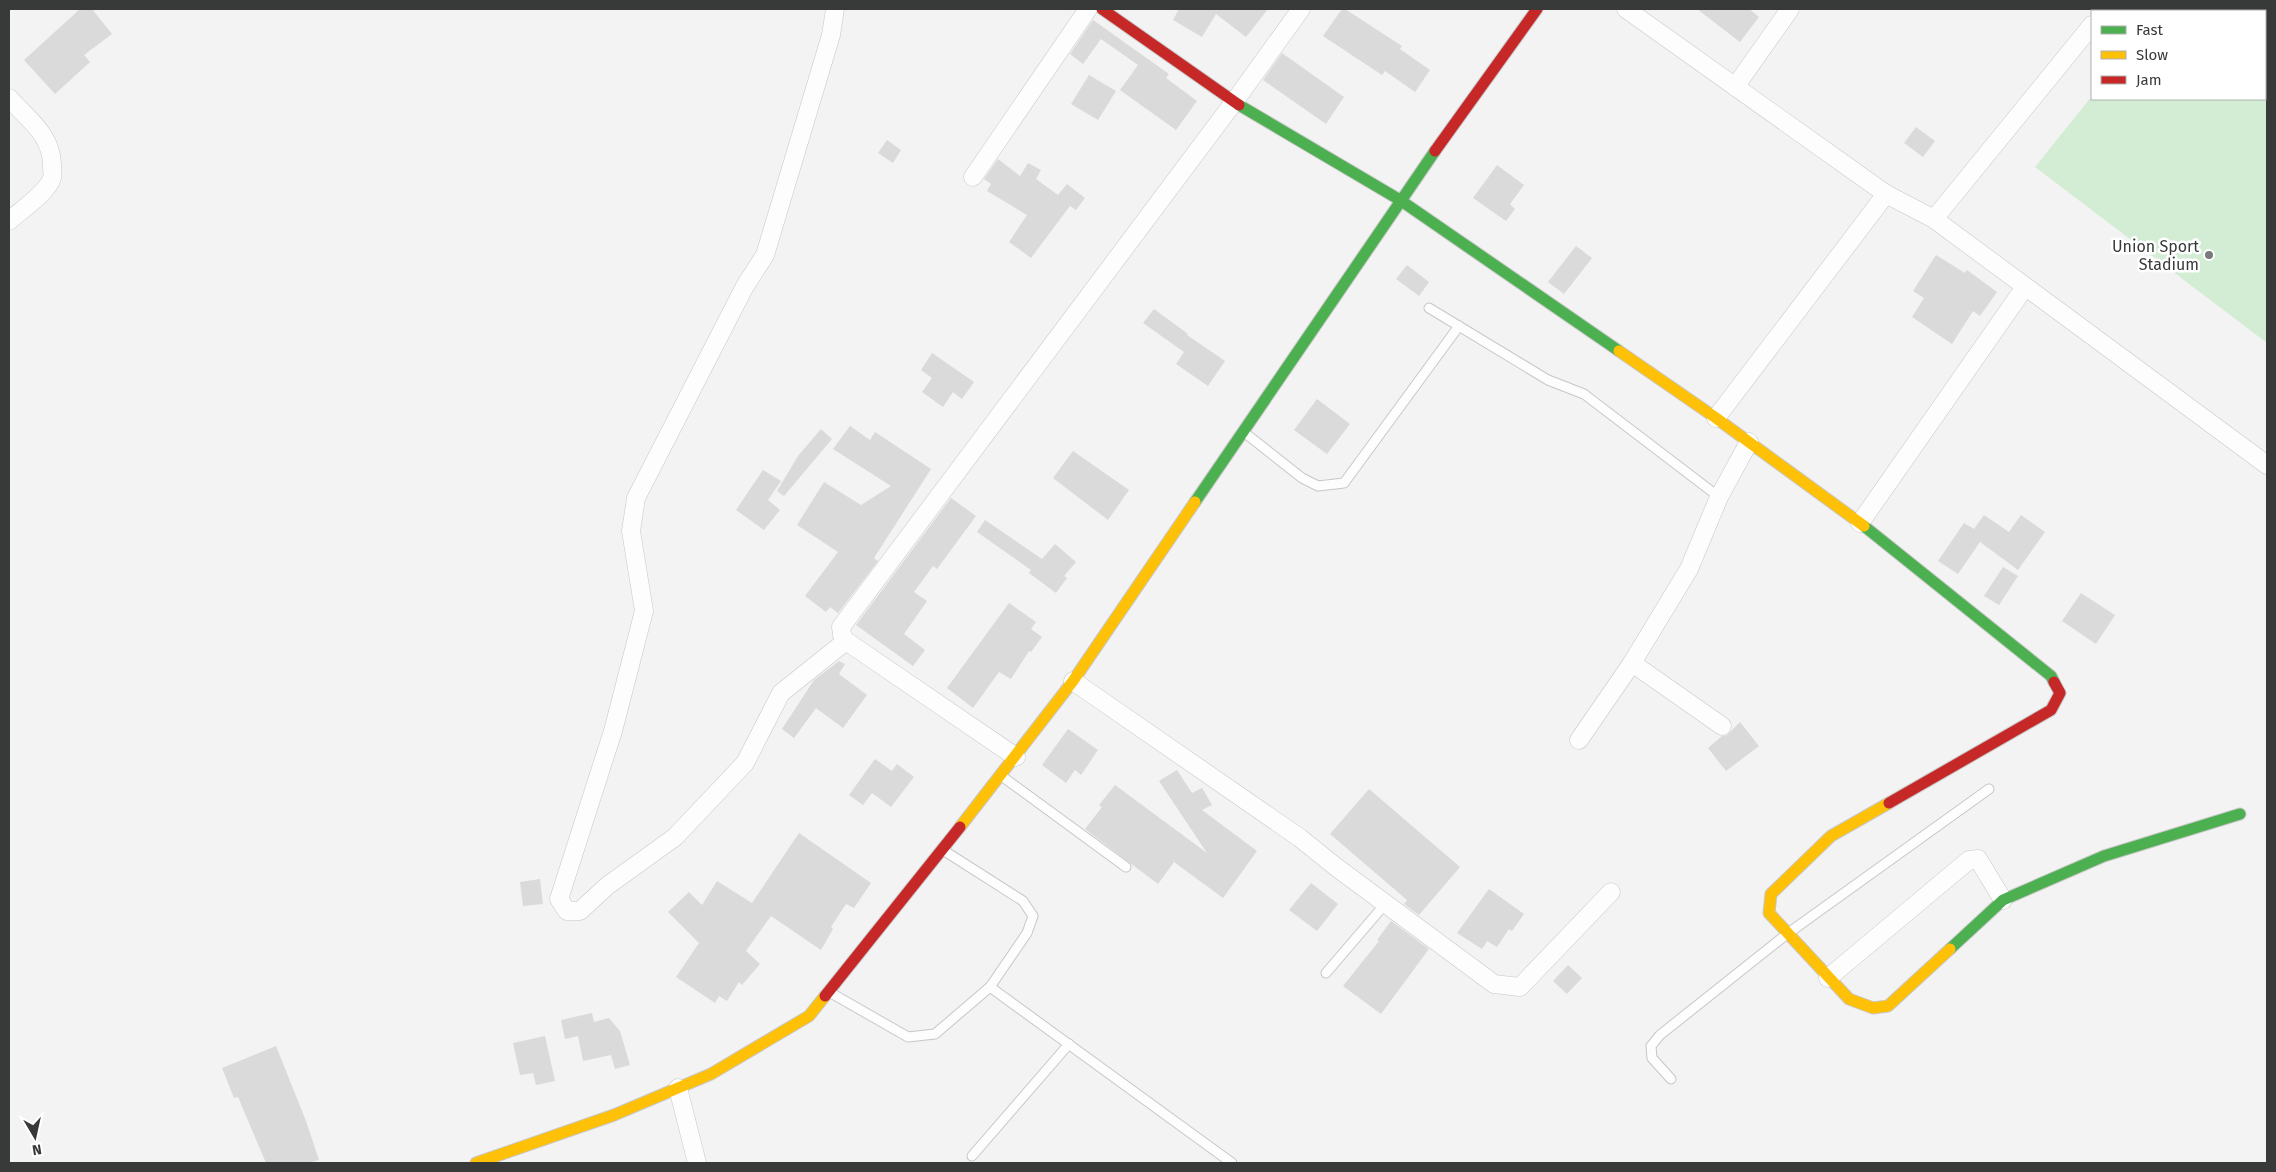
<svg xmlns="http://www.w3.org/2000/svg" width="2276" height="1172" font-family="'Fira Sans',sans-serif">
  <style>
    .green { fill: #d3edd5 }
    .building { fill: #dadada }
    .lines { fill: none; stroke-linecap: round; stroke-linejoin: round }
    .lane-casing { stroke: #c7c7c7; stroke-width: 11 }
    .street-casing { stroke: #c7c7c7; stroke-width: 19 }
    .fast-casing { stroke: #c7c7c7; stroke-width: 13 }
    .slow-casing { stroke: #c7c7c7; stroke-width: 13 }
    .jam-casing { stroke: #c7c7c7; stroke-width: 13 }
    .lane { stroke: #fdfdfd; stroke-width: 9 }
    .street { stroke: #fdfdfd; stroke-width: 18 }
    .fast { stroke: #4caf50; stroke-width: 11 }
    .slow { stroke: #ffc107; stroke-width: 11 }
    .jam { stroke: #c62828; stroke-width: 11 }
    .poi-dot { fill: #797a7a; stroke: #fff; stroke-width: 2 }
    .labels { text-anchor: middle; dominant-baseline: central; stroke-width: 5; stroke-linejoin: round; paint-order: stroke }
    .poi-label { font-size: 16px; fill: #383939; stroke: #fff; text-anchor: end }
  </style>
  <rect width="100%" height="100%" fill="#f3f3f3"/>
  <path class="green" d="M 2163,9 L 2267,9 L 2267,343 L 2035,167 L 2092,96 L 2092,99 L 2265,99 L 2265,11 L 2161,11 Z"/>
  <g class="building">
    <path d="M 80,9 L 92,9 L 112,34 L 84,55 L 90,62 L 55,94 L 24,60 Z"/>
    <path d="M 1179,9 L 1268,9 L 1246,37 L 1216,14 L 1202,37 L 1173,20 Z"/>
    <path d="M 1342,9 L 1345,9 L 1402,46 L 1400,49 L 1430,70 L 1415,92 L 1385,71 L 1382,75 L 1323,36 Z"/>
    <path d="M 1697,9 L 1749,9 L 1759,17 L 1740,42 Z"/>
    <path d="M 1093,20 L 1169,74 L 1166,78 L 1197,101 L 1176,130 L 1120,90 L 1138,65 L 1101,39 L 1083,64 L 1070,54 Z"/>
    <path d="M 1282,53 L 1344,97 L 1326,124 L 1263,80 Z"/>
    <path d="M 1089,75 L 1116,91 L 1098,120 L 1071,104 Z"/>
    <path d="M 1916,127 L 1935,141 L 1923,157 L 1904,143 Z"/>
    <path d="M 887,140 L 901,150 L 893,163 L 878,153 Z"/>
    <path d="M 998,159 L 1020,176 L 1028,163 L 1041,170 L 1036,179 L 1058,195 L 1067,184 L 1085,198 L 1076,210 L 1070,206 L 1031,258 L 1009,242 L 1027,215 L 987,191 L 991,184 L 984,179 Z"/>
    <path d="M 1497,165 L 1524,185 L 1510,204 L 1515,209 L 1506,221 L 1473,198 Z"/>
    <path d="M 1576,246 L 1592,258 L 1564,294 L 1548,282 Z"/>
    <path d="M 1936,255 L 1965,273 L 1967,270 L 1997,292 L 1980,316 L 1973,311 L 1952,344 L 1912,317 L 1924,298 L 1913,291 Z"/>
    <path d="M 1407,265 L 1429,282 L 1419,296 L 1396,279 Z"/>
    <path d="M 1154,309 L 1188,334 L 1187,335 L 1225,361 L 1208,386 L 1176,364 L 1184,352 L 1143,323 Z"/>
    <path d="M 932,353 L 974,382 L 962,399 L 953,392 L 943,407 L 922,392 L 932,378 L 921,370 Z"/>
    <path d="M 1317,399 L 1350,424 L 1327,454 L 1294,430 Z"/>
    <path d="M 850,426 L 870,440 L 875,432 L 931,469 L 874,558 L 878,561 L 838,613 L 830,607 L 826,612 L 805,596 L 838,552 L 797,525 L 824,482 L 861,505 L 891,486 L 833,449 Z"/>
    <path d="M 821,429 L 832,439 L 784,496 L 777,491 L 798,456 Z"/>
    <path d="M 1073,451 L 1129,490 L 1108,520 L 1053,478 Z"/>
    <path d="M 763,470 L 781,481 L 768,500 L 780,510 L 764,530 L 736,510 Z"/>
    <path d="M 951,498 L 976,516 L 937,569 L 933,566 L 914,592 L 927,601 L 904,634 L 925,650 L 913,666 L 856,625 Z"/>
    <path d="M 1984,515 L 2009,532 L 2021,515 L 2045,532 L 2018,570 L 1980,542 L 1958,574 L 1938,561 L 1964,523 L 1974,529 Z"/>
    <path d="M 985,520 L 1042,559 L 1055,544 L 1076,562 L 1064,576 L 1067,578 L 1056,593 L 1029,573 L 1031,570 L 977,532 Z"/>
    <path d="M 2003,567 L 2018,576 L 1999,605 L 1984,596 Z"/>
    <path d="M 2081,593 L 2115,615 L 2096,644 L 2062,621 Z"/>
    <path d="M 1009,603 L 1036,622 L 1031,629 L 1042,637 L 1031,652 L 1029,651 L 1011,679 L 999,672 L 973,708 L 947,688 Z"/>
    <path d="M 839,661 L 845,664 L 839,674 L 867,695 L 843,728 L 816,708 L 794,738 L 782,729 L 814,680 Z"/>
    <path d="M 1740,722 L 1759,746 L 1726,771 L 1708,748 L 1722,736 L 1727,735 Z"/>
    <path d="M 1068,729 L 1098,750 L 1081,775 L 1075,770 L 1066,783 L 1042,765 Z"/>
    <path d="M 875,759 L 892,771 L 897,764 L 914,777 L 891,807 L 872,793 L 863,805 L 849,795 Z"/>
    <path d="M 1177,770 L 1192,793 L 1202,788 L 1212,805 L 1202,810 L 1257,851 L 1223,898 L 1174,862 L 1158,884 L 1085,829 L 1102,807 L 1099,805 L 1115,785 L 1207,853 L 1159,781 Z"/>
    <path d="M 1369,789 L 1460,867 L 1419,915 L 1404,904 L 1407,900 L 1330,834 Z"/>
    <path d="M 799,833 L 871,883 L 854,908 L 846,904 L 831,927 L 833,929 L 821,950 L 771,916 L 746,951 L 760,964 L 742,985 L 739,982 L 727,1001 L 719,996 L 715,1003 L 676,977 L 699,943 L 668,912 L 689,892 L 702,905 L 717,881 L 752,903 Z"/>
    <path d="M 540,879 L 543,904 L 523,906 L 520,882 Z"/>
    <path d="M 1311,883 L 1338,904 L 1317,931 L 1289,910 Z"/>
    <path d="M 1489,889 L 1524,914 L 1512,931 L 1509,929 L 1497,947 L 1487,941 L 1482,949 L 1457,933 Z"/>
    <path d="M 1391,921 L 1429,949 L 1381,1014 L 1343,986 L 1379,941 L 1377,940 Z"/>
    <path d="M 1568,965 L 1582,978 L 1567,994 L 1553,981 Z"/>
    <path d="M 592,1013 L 594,1022 L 609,1018 L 620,1031 L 630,1065 L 615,1069 L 611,1055 L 583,1061 L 578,1036 L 565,1039 L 561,1020 Z"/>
    <path d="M 545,1036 L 555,1081 L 536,1085 L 533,1073 L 520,1075 L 513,1043 Z"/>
    <path d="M 276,1046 L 306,1121 L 319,1160 L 308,1163 L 266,1163 L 238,1097 L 234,1098 L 222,1068 Z"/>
  </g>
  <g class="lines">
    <g class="lane-casing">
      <g id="lane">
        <path d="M 1429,308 L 1548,380 L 1584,394 L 1719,497"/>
        <path d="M 1245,433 L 1302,478 L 1318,486 L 1344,483 L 1459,326"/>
        <path d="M 1003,777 L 1126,867"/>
        <path d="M 1326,973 L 1386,903"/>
        <path d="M 990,987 L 1232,1163"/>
        <path d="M 831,993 L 908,1037 L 935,1034 L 990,987 L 1027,933 L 1033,916 L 1023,901 L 943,850"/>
        <path d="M 1671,1079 L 1652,1058 L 1651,1046 L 1660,1035 L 1787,934 L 1989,789"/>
        <path d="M 972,1156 L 1069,1044"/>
      </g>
    </g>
    <g class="street-casing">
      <g id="street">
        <path d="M 835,9 L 831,35 L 765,255 L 745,286 L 636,498 L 631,531 L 644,611 L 613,731 L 559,899 L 567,911 L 580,911 L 607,886 L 675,837 L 745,763 L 781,693 L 846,641"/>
        <path d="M 1626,9 L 1886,194 L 1934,219 L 2267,465"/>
        <path d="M 2103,11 L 2105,9"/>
        <path d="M 1735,87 L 1790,9"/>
        <path d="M 9,98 C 28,119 53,136 52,167 C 52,170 53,175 52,178 C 48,192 20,211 9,221"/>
        <path d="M 973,177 L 1088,9"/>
        <path d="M 1934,219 L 2092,25"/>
        <path d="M 1716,418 L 1886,194"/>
        <path d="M 1860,523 L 2025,287"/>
        <path d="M 1632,663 L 1722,726"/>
        <path d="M 1073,681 L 1300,838 L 1336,867 L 1494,984 L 1520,987 L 1611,892"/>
        <path d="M 1579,740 L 1632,663 L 1689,569 L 1719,497 L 1749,442"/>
        <path d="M 1016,757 L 846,641 L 842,635 L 841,627 L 1234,102 L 1301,9"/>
        <path d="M 1828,978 L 1969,860 L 1978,859 L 2003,900"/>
        <path d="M 678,1088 L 697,1163"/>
      </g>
    </g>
    <g class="fast-casing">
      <g id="fast">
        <path d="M 1239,105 L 1400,200 L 1619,351"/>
        <path d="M 1195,502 L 1435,151"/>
        <path d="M 1864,526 L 2051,676 L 2054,682"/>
        <path d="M 1950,949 L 2003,900 L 2104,856 L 2240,814"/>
      </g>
    </g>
    <g class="slow-casing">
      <g id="slow">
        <path d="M 1619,351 L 1716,418 L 1864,526"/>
        <path d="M 1889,803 L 1831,836 L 1771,894 L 1769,913 L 1849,999 L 1873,1008 L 1888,1006 L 1950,949"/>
        <path d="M 960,827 L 1073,681 L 1195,502"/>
        <path d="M 476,1163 L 614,1115 L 711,1074 L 809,1016 L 825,996"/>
      </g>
    </g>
    <g class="jam-casing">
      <g id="jam">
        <path d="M 1102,9 L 1239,105"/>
        <path d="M 1435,151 L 1537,9"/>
        <path d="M 1889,803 L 2051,710 L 2060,693 L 2054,682"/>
        <path d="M 825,996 L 960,827"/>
      </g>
    </g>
    <use href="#lane" class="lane"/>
    <use href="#street" class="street"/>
    <use href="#fast" class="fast"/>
    <use href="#slow" class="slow"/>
    <use href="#jam" class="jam"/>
  </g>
  <circle class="poi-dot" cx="2209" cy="255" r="5"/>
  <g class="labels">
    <g class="poi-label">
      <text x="2199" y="246">Union Sport<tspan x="2199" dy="18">Stadium</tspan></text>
    </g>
  </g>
  <rect width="2276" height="1172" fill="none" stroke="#383939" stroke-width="20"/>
  <rect x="2091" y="10" width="175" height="90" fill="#ffffff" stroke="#afb0b0"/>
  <rect x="2101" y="26" width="25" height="8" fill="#4caf50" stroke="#afb0b0"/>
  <text x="2136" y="35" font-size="15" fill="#383939">Fast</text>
  <rect x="2101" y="51" width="25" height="8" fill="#ffc107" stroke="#afb0b0"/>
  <text x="2136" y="60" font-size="15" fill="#383939">Slow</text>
  <rect x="2101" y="76" width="25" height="8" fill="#c62828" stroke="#afb0b0"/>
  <text x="2136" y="85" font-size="15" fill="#383939">Jam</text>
  <g transform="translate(35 1137) rotate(171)" stroke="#ffffff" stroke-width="4" paint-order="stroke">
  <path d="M0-4L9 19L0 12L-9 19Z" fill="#383939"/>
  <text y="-8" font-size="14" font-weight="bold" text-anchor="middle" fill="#383939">N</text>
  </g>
</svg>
